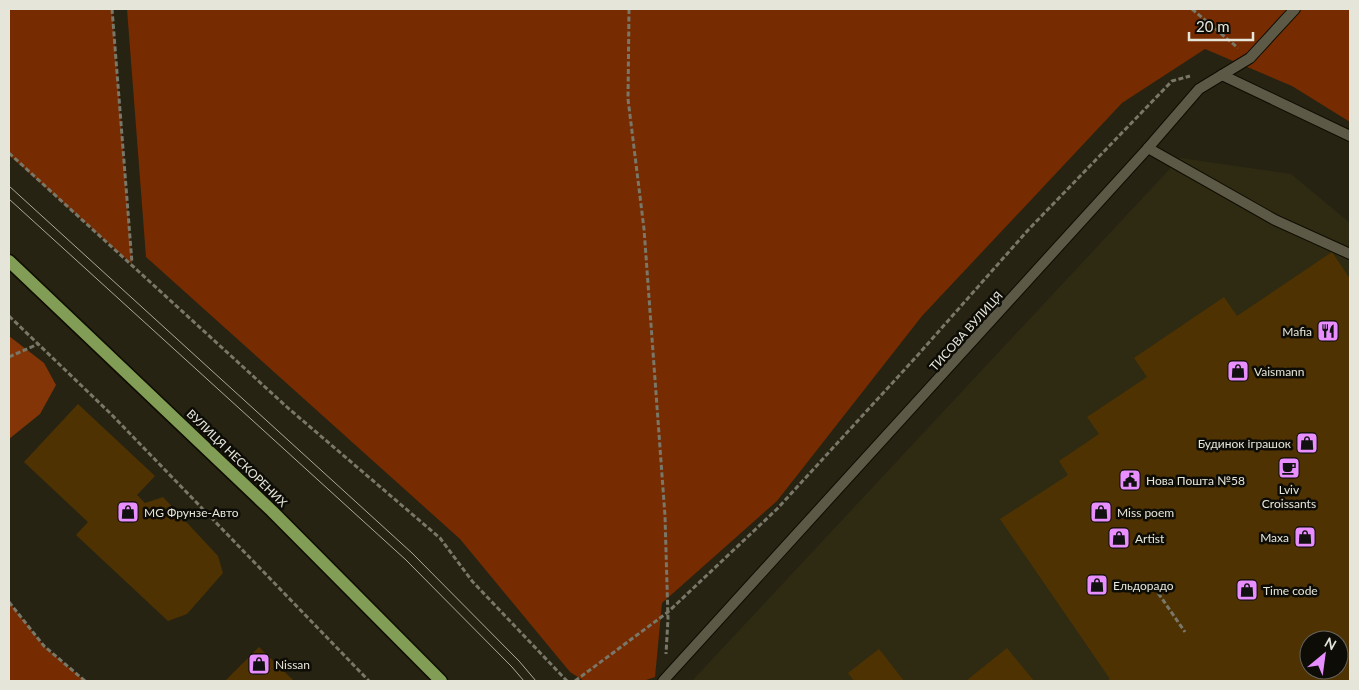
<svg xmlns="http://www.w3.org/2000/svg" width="1359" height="690" font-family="Lato,sans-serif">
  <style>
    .built { fill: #2f2b13; fill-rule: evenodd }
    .green { fill: #762b00 }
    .forest { fill: #833507 }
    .building { fill: #4f3202; fill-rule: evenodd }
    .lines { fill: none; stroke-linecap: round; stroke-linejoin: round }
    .lane-casing { stroke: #0f0c01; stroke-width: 12 }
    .primary-casing { stroke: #0f0c01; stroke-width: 15 }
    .path { stroke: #797768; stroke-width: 3; stroke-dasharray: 5 2.5; stroke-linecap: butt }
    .lane { stroke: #5c5a47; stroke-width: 10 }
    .primary { stroke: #829d55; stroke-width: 12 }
    .tram { stroke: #aba99c; stroke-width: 1 }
    .labels { text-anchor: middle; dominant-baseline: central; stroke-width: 5; stroke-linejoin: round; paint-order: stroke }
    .street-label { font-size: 12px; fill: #e6e5da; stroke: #0d0c06 }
    .poi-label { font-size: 12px; fill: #e6e5da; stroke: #0d0c06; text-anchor: start }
  </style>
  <rect width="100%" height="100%" fill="#262312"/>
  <path class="built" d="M 1180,158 L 1291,174 L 1350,223 L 1350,681 L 692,681 ZM 1309,640 L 1339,640 L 1339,670 L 1309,670 Z"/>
  <g class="green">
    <path d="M 9,9 L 112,9 L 132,264 L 9,155 Z"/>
    <path d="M 127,9 L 1350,9 L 1350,122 L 1292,86 L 1205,49 L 1122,103 L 922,316 L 777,501 L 662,603 L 655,677 L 643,681 L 584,681 L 570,672 L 460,539 L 146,257 Z"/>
    <path d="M 9,602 L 44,646 L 85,681 L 9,681 Z"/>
  </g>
  <path class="forest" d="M 9,336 L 44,363 L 56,385 L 40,414 L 9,439 Z"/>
  <g class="building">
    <path d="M 1332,252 L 1350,279 L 1350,681 L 1106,681 L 1110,679 L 1000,519 L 1068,475 L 1059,461 L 1099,434 L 1087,417 L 1147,377 L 1134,358 L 1224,297 L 1237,316 ZM 1309,640 L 1339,640 L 1339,670 L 1309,670 Z"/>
    <path d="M 78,404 L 155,476 L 137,495 L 145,503 L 163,497 L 218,556 L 223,573 L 187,614 L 168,621 L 76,535 L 88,522 L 24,462 Z"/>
    <path d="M 259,647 L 294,681 L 225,681 Z"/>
    <path d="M 1007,648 L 1034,681 L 966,681 Z"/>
    <path d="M 879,649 L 904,681 L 854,681 L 848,673 Z"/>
  </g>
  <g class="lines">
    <g class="lane-casing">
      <g id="lane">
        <path d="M 1222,75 L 1350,136"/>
        <path d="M 1148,148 L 1275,220 L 1350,254"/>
        <path d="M 663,681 L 1148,148 L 1199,89 L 1250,58 L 1295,9"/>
      </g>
    </g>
    <g class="primary-casing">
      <path id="primary" d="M 9,261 L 272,511 L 441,681"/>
    </g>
    <g class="path">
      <path d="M 112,9 L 132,263"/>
      <path d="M 629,9 L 628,99 L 644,229 L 665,516 L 668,619 L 666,654"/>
      <path d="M 1192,9 L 1238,48"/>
      <path d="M 9,153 L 288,408 L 440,538 L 472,581 L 567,681"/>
      <path d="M 9,316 L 111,414 L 369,681"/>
      <path d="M 9,357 L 38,344"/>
      <path d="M 1154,587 L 1185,632"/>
      <path d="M 9,602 L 44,646 L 85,681"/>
      <path d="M 575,681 L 668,612 L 777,509 L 917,356 L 1029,229 L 1172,81 L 1190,76"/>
    </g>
    <use href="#lane" class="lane"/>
    <use href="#primary" class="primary"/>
    <g class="tram">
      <path d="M 9,186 L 412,553 L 519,661 L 536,681"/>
      <path d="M 9,199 L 406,560 L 512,667 L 524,681"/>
    </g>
  </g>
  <defs>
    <g id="restaurant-square" transform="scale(1.125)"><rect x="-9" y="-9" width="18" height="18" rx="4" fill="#e98efe" stroke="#0d0c06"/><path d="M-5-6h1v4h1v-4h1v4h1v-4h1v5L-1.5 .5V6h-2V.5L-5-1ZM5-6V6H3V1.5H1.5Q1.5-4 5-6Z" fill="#111"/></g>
    <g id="shop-square" transform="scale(1.125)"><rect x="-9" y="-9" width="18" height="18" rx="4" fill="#e98efe" stroke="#0d0c06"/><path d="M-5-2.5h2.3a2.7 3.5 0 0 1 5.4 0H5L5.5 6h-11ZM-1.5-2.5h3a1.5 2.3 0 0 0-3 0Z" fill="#111"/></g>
    <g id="cafe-square" transform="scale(1.125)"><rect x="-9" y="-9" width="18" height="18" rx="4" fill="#e98efe" stroke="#0d0c06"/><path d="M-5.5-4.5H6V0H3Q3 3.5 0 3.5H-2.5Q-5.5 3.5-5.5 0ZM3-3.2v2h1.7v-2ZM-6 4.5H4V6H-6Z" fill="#111"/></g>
    <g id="civic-square" transform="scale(1.125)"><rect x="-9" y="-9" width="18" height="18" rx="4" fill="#e98efe" stroke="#0d0c06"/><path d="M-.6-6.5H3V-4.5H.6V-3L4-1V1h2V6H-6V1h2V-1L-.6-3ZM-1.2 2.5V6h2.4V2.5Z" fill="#111"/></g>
  </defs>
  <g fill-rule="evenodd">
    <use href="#restaurant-square" x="1328" y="331"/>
    <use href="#shop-square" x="1238" y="371"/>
    <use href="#shop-square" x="1307" y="443"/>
    <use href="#cafe-square" x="1289" y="468"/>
    <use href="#civic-square" x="1130" y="480"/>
    <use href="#shop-square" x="128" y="512"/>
    <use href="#shop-square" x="1101" y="512"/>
    <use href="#shop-square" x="1305" y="537"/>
    <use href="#shop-square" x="1119" y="538"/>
    <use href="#shop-square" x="1097" y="585"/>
    <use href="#shop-square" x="1247" y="590"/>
    <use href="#shop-square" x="259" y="664"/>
  </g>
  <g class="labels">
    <g class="street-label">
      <text transform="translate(966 331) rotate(-48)">ТИСОВА ВУЛИЦЯ</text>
      <text transform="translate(237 458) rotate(44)">ВУЛИЦЯ НЕСКОРЕНИХ</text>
    </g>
    <g class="poi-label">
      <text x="1312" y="331" text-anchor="end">Mafia</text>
      <text x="1254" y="371">Vaismann</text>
      <text x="1291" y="443" text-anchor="end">Будинок іграшок</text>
      <text x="1146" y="480">Нова Пошта №58</text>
      <text x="1289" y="489" text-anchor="middle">Lviv<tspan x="1289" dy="14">Croissants</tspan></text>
      <text x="144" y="512">MG Фрунзе-Авто</text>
      <text x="1117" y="512">Miss poem</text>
      <text x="1289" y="537" text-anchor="end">Маха</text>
      <text x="1135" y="538">Artist</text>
      <text x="1113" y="585">Ельдорадо</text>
      <text x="1263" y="590">Time code</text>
      <text x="275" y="664">Nissan</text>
    </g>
  </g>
  <rect width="1359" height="690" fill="none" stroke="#e6e5da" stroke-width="20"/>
  <g transform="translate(1324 655) rotate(29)"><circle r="24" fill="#0d0c06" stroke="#64635b"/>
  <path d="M0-4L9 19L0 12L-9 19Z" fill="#e98efe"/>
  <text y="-8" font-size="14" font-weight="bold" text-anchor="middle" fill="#e6e5da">N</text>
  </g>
  <path d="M1189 32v8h64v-8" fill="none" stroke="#e6e5da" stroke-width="2.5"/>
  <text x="1196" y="32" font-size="15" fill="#e6e5da" stroke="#0d0c06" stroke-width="4" paint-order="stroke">20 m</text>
</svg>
